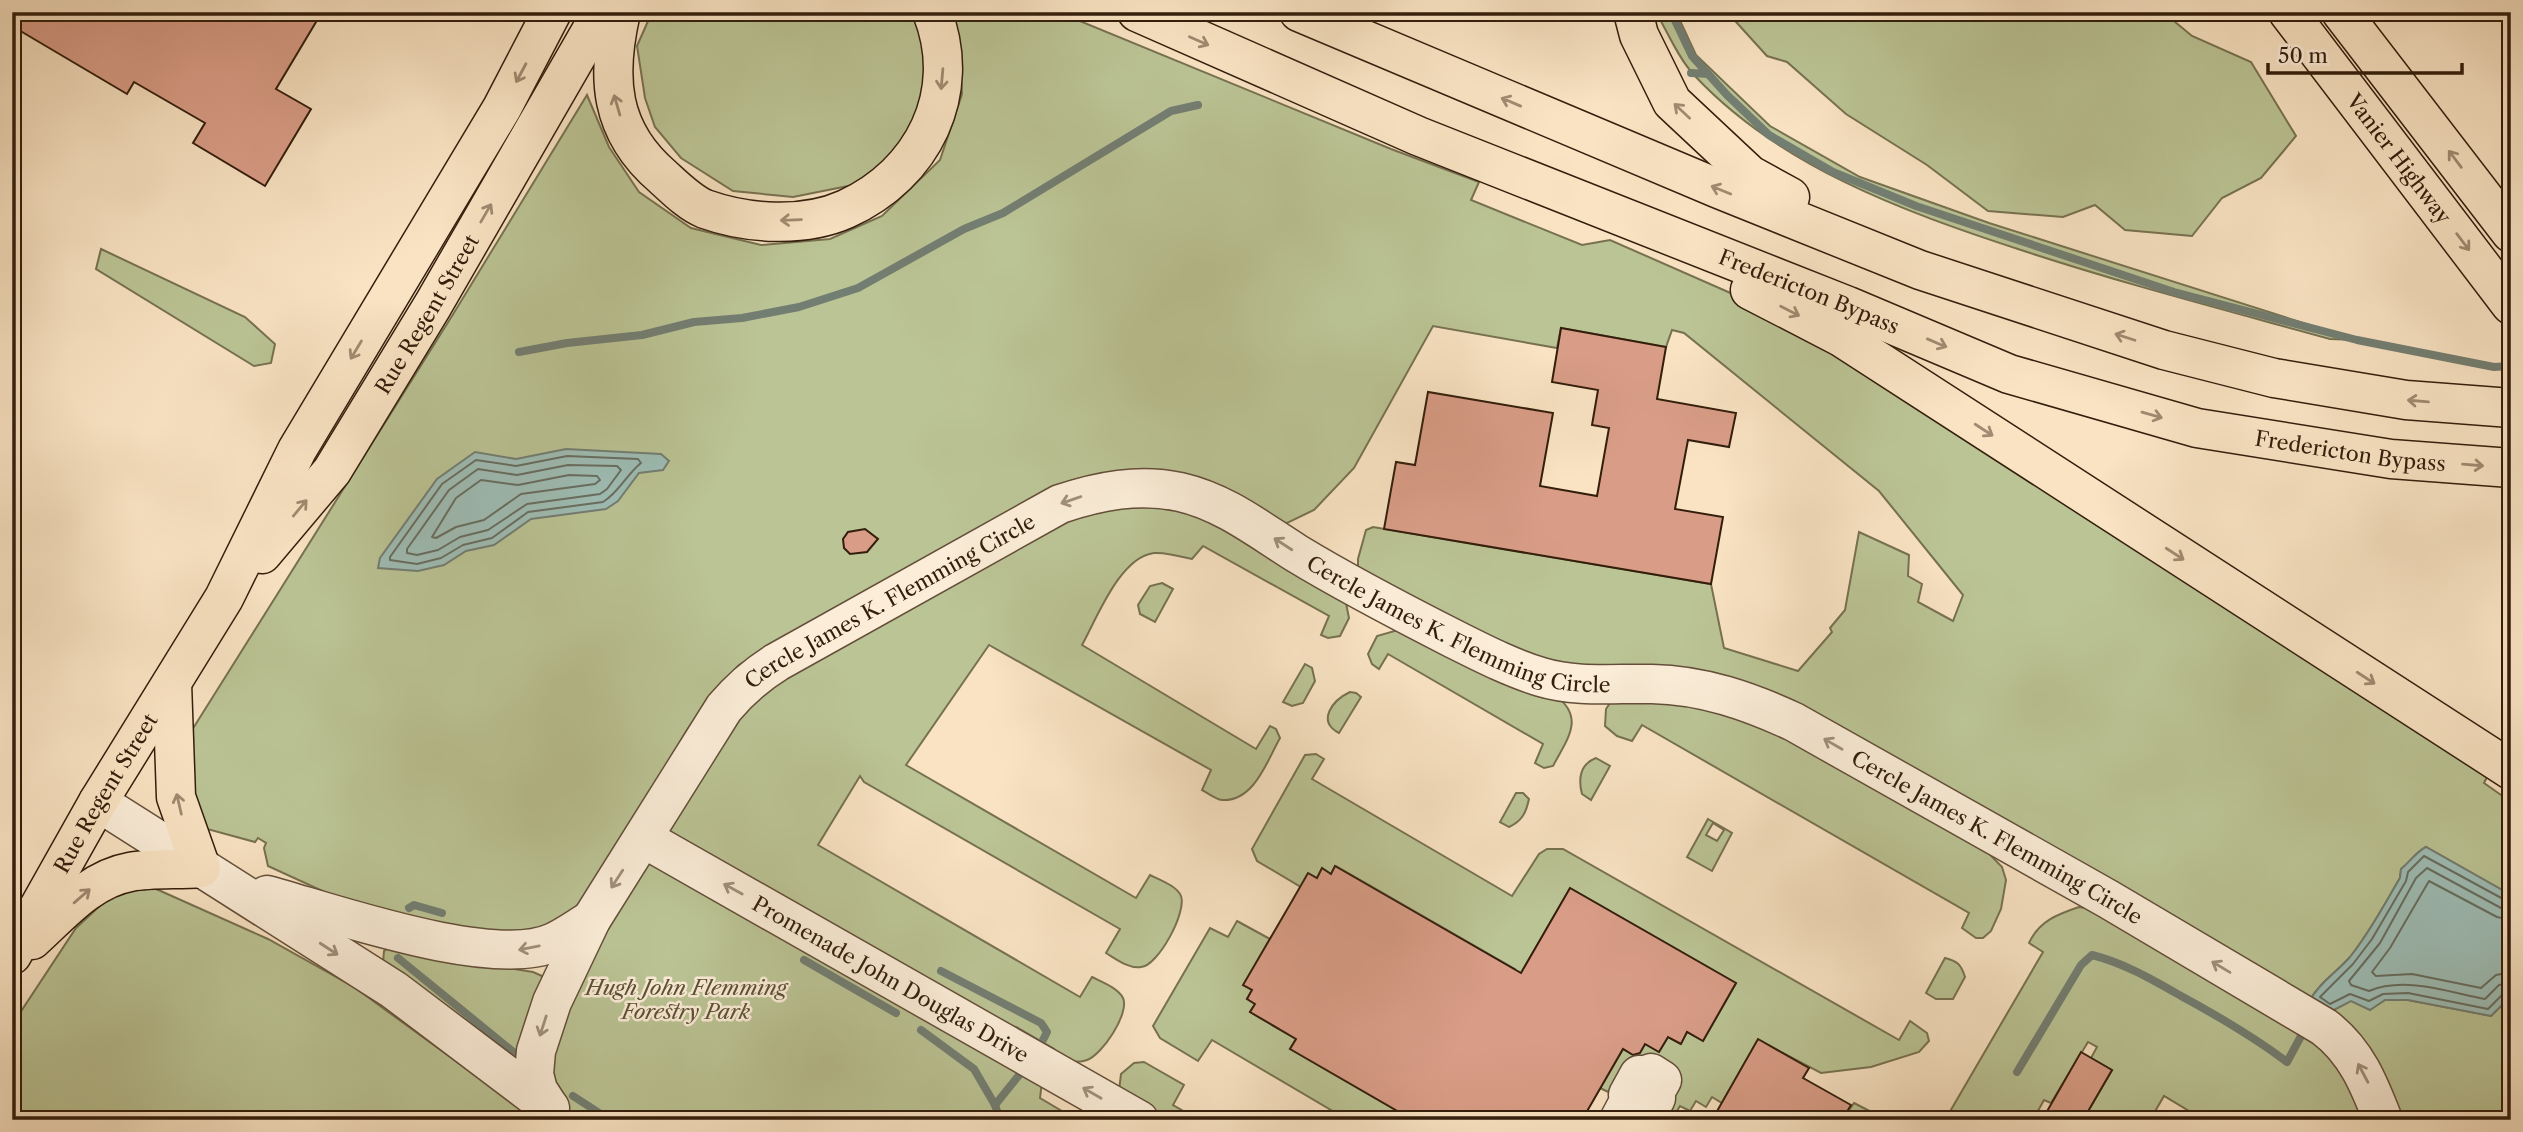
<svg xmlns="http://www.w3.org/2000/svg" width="2523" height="1132" font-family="'Libre Caslon Text',serif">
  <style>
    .green { fill: #bbc495; stroke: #777150; stroke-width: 2; fill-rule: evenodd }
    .water { fill: #9ebeb6; stroke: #737e72; stroke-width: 2 }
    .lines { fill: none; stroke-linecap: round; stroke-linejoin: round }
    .shore { stroke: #686e61; stroke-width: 2 }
    .stream { stroke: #737e72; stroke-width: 8 }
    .building { fill: #d99d87; stroke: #331e0c; stroke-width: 2 }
    .minor-casing { stroke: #644f3a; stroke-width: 41 }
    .major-casing { stroke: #331e0c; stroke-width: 41 }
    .highway-casing { stroke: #331e0c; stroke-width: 41 }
    .minor { stroke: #fbedd8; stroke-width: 38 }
    .major { stroke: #f9e3c3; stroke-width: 38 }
    .highway { stroke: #f9e3c3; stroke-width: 38 }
    .oneway { stroke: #a08a71 }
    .oneway2 { stroke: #a1907c }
    .labels { text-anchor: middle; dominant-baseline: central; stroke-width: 5; stroke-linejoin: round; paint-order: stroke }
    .street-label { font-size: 21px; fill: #331e0c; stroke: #fbedd8 }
    .park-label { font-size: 21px; font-style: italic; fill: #5c5035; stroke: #fbedd8 }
  </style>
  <rect width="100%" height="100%" fill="#f9e3c3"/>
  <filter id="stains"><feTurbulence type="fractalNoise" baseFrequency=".00286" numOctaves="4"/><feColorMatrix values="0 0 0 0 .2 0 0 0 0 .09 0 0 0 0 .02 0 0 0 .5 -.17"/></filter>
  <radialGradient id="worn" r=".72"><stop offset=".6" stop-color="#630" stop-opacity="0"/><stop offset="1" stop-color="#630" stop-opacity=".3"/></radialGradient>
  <g class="green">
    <path d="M 652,12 L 916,12 L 928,40 L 919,123 L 868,182 L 793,197 L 733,191 L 681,158 L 655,127 L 645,98 L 637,46 Z"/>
    <path d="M 953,12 L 1058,12 L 1391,149 L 1479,182 L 1471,200 L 1582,245 L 1610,240 L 1735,295 L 1790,323 L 2490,771 L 2484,783 L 2511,802 L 2511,895 L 2426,847 C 2416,852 2410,862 2401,869 L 2400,878 C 2384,905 2370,932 2350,957 C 2337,972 2320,982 2310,1000 L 1817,723 L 1533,662 L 1358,572 L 1358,559 L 1366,530 L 1373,527 L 1711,584 L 1724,648 L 1798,671 L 1832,632 L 1830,628 L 1845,610 L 1859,532 L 1909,555 L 1908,576 L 1922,584 L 1918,602 L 1953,621 L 1963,595 L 1879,491 L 1684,333 L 1672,330 L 1666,347 L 1561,328 L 1557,348 L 1433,326 L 1354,468 L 1314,510 L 1281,526 L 1166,475 L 763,650 L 739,665 L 713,693 L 687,730 L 591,896 L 568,919 L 529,932 L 490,933 L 353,905 L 268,866 L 264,848 L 266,843 L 258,838 L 255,842 L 207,829 L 189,794 L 192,730 L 452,316 L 587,95 L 609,147 L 639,192 L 691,228 L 761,245 L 830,239 L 882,216 L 940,160 L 962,94 L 958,32 Z"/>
    <path d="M 1657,12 L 1676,12 L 1696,55 L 1770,126 L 1860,177 L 1989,223 L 2357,340 L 2330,339 C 2225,310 2121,283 2018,249 C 1902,211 1779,166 1694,75 C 1679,59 1669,35 1658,16 Z"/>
    <path d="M 1727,12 L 2163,12 L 2192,36 L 2251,62 L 2296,136 L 2261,178 L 2222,198 L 2192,236 L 2125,230 L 2095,205 L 2063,217 L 1988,211 L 1927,165 L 1846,114 L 1787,62 L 1767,56 Z"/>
    <path d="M 101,249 L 245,317 L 275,344 L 271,363 L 254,366 L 96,269 Z"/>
    <path d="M 1144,502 L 1191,509 L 1345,598 L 1349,618 L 1340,636 L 1328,638 L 1321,635 L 1329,616 L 1203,546 L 1192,559 C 1180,556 1165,552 1154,553 C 1120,557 1097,618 1082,645 L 1256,749 L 1270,726 L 1276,729 L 1280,738 C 1267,761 1254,802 1222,800 C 1215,799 1208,793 1202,790 L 1211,770 L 989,645 L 906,765 L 1136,898 L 1150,875 C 1160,880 1177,886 1181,896 C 1187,912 1158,966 1141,967 C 1129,969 1116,959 1106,953 L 1120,929 L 864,782 L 860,776 L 818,845 L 1080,997 L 1092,977 C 1102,982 1118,988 1123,998 C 1130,1013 1102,1055 1087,1060 C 1075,1065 1062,1058 1051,1055 L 1054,1049 L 1016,1027 L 1011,1035 L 666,830 L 754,692 L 1059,522 Z"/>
    <path d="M 1162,583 L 1173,589 L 1155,622 L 1140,614 L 1138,605 L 1150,586 Z"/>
    <path d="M 1405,628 L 1555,695 C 1586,718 1567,739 1553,766 L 1544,768 L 1535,763 L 1543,744 L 1388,654 L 1379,669 L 1372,664 L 1368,654 L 1377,636 Z"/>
    <path d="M 1305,664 L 1312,668 L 1315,681 L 1303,703 L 1292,706 L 1283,702 Z"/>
    <path d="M 1350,692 L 1356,693 L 1361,697 L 1339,733 C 1316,721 1333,700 1350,692 Z"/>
    <path d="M 1654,698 L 1756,719 L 1970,834 L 2002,867 L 2006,880 L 2001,909 L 1991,931 L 1983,938 L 1976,938 L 1962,928 L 1969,913 L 1642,725 L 1632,741 L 1617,736 L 1605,726 L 1606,709 L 1612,700 Z"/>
    <path d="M 1316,754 L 1324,759 L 1312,779 L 1512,896 L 1539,854 L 1547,849 L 1563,849 L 1899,1040 L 1910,1021 L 1927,1033 L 1929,1041 L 1919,1052 L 1871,1067 L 1821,1073 L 1758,1040 L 1722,1103 L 1712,1097 L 1706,1107 L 1696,1101 L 1690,1111 L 1680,1106 L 1674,1116 C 1650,1103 1624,1101 1600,1088 L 1623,1049 L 1637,1057 L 1645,1044 L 1659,1052 L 1668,1037 L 1680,1044 L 1687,1032 L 1703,1041 L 1736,983 L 1570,888 L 1516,982 L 1515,969 L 1336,866 L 1331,874 L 1322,869 L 1317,878 L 1301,887 L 1257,861 L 1252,849 L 1305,755 Z"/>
    <path d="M 1596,758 L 1610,766 L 1591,800 L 1582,794 C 1578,779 1580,764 1596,758 Z"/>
    <path d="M 1516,793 L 1523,793 L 1529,799 C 1526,813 1522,821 1509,827 L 1500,822 Z"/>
    <path d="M 1708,819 L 1732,833 L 1712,871 L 1687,857 ZM 1713,823 L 1724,830 L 1717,841 L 1706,835 Z"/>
    <path d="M 643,838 L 1044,1066 L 1040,1098 L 1077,1120 L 565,1120 L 549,1107 L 536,1051 Z"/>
    <path d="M 145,884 L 268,939 L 354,987 L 537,1120 L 12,1120 L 12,1025 L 76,928 L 118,889 Z"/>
    <path d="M 2079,907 L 2102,910 L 2325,1047 L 2373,1120 L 2204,1120 L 2164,1096 L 2150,1120 L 2083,1120 L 2112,1070 L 2091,1058 L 2097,1047 L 2088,1042 L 2051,1103 L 2044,1100 L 2033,1120 L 1945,1120 L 2043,952 L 2029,943 C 2039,921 2058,914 2079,907 Z"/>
    <path d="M 1237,921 L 1270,939 L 1244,985 L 1252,990 L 1247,999 L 1255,1004 L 1250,1012 L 1296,1039 L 1290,1049 L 1413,1120 L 1348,1120 L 1212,1040 L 1198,1061 L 1160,1038 L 1153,1026 L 1210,928 L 1228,937 Z"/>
    <path d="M 394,944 L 453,959 L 533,972 L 542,976 L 542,983 L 517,1055 L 510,1061 L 383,963 L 384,951 Z"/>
    <path d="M 1945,958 C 1957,961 1961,964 1965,977 L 1953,999 L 1936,999 L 1926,993 Z"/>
    <path d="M 2511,996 L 2511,1120 L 2402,1120 L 2330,1012 L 2351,1000 L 2370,1009 L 2385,1000 L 2408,1000 L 2491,1016 Z"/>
    <path d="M 1144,1062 L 1184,1085 L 1173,1105 L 1199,1120 L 1162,1120 L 1125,1098 L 1119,1091 L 1121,1074 L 1134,1063 Z"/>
    <path d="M 1854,1103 L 1885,1119 L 1842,1120 Z"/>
  </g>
  <g class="water">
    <path d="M 566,449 L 661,454 L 669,461 L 663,470 L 639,473 L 618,501 L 606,509 L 531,519 L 494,545 L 466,551 L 444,565 L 418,571 L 378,568 L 380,558 L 437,479 L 475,452 L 516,459 Z"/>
    <path d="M 2426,847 L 2511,895 L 2511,996 L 2491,1016 L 2408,1000 L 2385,1000 L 2370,1010 L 2351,1001 L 2330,1012 L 2310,1000 C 2320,982 2337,972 2350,957 C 2370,932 2384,905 2400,878 L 2401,869 C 2410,862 2416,852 2426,847 Z"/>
  </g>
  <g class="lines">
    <g class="shore">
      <path d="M 567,456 L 638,459 L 641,463 C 627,474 619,492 603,502 L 528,512 L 492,538 L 463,545 L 441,558 L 417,564 L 390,560 L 390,557 L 442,484 L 476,460 L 516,466 Z"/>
      <path d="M 568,465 L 617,466 L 621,470 L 607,489 L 600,494 L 527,504 L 488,530 L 460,537 L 438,550 L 417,555 L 407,553 L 407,549 L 449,490 L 478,469 L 517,475 Z"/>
      <path d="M 569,475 L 597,476 L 600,480 L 595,484 L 521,494 L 484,520 L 456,527 L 436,538 L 432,537 L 456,498 L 481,480 L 518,485 Z"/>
      <path d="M 2511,901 L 2505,900 L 2424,856 L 2408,872 L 2406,881 L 2372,939 L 2353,964 L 2320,997 L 2330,1004 L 2350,994 L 2369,1001 L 2383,994 L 2408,993 L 2488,1009 L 2504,993 L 2511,992"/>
      <path d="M 2511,909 L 2501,908 L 2427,868 L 2416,878 L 2380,943 L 2349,981 L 2351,985 L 2369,991 C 2404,976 2448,992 2485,999 L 2499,985 L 2511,983"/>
      <path d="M 2511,920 L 2497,917 L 2429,881 L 2390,948 L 2372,972 L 2376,976 L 2412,974 L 2481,988 L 2496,975 L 2511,972"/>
    </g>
    <g class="stream">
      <path d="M 1671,12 L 1692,56 L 1727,95 L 1769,135 L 1833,172 L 1916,206 L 2174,292 L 2357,340 L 2494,367 L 2511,366"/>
      <path d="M 1691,73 L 1708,74"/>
      <path d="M 519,352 L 567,343 L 642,335 L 694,322 L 742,318 L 799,307 L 858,288 L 964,229 L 1003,213 L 1171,111 L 1198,105"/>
      <path d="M 409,908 L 414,905 L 442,913"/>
      <path d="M 398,958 L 517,1055"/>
      <path d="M 804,960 L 896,1013"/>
      <path d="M 941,971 L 1041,1023 L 1047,1032 L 1042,1042"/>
      <path d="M 921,1030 L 974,1069 L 995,1105 L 1000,1120"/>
      <path d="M 2017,1072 L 2081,965 L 2092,955 C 2124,963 2153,980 2181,996 C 2218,1016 2254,1037 2287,1062 L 2306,1027"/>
      <path d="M 573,1096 L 610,1120"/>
      <path d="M 995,1105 L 1020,1074"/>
    </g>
  </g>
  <g class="building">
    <path d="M 12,12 L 322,12 L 276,89 L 311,109 L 265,186 L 193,143 L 205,123 L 134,82 L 127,94 L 12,26 Z"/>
    <path d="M 1561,328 L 1666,347 L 1657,399 L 1736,413 L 1729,447 L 1688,440 L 1675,509 L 1723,517 L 1711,584 L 1384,529 L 1396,462 L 1415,465 L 1428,392 L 1553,413 L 1540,486 L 1597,496 L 1609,428 L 1592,425 L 1598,390 L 1552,382 Z"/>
    <path d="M 865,529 L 878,539 L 867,552 L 850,554 L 844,548 L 843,539 L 848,532 Z"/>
    <path d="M 1335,866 L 1521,973 L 1570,888 L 1736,983 L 1703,1041 L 1687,1032 L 1681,1044 L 1668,1037 L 1659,1052 L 1645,1044 L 1640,1053 L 1633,1055 L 1623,1049 L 1582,1120 L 1413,1120 L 1290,1049 L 1296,1039 L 1250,1012 L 1255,1004 L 1247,999 L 1252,990 L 1243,985 L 1292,901 L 1308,873 L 1317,878 L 1322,868 L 1331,874 Z"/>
    <path d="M 1758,1039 L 1809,1068 L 1803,1078 L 1851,1105 L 1842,1120 L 1712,1120 Z"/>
    <path d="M 2081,1052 L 2112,1070 L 2083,1120 L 2042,1120 Z"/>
  </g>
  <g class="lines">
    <g class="minor-casing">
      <g id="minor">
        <path d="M 98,802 L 394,990 L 550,1108"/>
        <path id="s1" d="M 643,838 L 1139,1120"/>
        <path d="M 267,895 C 333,913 494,970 554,942 C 567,936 579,927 591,920"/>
        <path id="s2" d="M 549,1107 L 538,1090 L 534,1074 L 536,1051 L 552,1002 L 591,920 L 724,708 C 740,689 756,675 777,662 L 1060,504 C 1099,491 1139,483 1180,492 C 1224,502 1258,529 1296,553 C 1347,584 1401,612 1454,639 C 1482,653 1511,668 1541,677 C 1577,688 1616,683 1652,684 C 1703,685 1749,701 1794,722 L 2108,899 L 2324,1027 C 2356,1051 2369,1084 2383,1120"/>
        <path d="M 1619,1120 L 1628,1103 L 1630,1105 L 1634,1098 L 1628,1095 L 1639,1075 L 1647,1080 L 1651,1073 L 1662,1080 L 1653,1096 L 1656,1098 L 1645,1118 L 1648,1120"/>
      </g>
    </g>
    <g class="major-casing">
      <g id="major">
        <path id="s3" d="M 262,554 L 332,471 L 433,305 L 602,12"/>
        <path d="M 32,940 C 61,914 90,879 130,872 C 152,868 178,870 201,868 L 176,797 L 172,683"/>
        <path id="s4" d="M 12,955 L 98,802 L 224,598 L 297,450 L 502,108 L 552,12"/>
      </g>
    </g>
    <g class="highway-casing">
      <g id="highway">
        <path d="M 621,12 C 606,77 609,131 663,177 C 675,188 690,203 705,209 C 747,224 804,228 846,209 C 923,174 964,93 932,12"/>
        <path id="s5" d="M 1137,12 L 1418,136 L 1848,306 L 2009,374 L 2197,428 L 2391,459 L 2511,468"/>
        <path d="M 1299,12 L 1719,189 L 1920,270 L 2164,350 L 2274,378 L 2406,400 L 2511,408"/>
        <path d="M 1633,12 L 1639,35 L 1672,102 L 1750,175 L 1790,197"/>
        <path id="s6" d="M 2288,12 L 2511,305"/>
        <path d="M 2341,12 L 2511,233"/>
        <path d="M 1750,290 L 1841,337 L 2511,770"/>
      </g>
    </g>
    <use href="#minor" class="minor"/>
    <use href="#major" class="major"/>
    <use href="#highway" class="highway"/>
  </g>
  <defs><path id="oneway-shaft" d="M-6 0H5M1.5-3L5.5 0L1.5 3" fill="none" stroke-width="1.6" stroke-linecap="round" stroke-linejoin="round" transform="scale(1.75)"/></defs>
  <g class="oneway">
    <use href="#oneway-shaft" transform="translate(1199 41) rotate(24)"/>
    <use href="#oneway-shaft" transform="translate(521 73) rotate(118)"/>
    <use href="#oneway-shaft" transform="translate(942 79) rotate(95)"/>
    <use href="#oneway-shaft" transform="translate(1511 102) rotate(-157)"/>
    <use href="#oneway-shaft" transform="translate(617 105) rotate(-106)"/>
    <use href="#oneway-shaft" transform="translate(1682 111) rotate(-137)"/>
    <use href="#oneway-shaft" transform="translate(2455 159) rotate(-127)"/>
    <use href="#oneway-shaft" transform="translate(1721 190) rotate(-158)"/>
    <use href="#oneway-shaft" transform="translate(486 213) rotate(-60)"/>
    <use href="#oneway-shaft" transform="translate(791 220) rotate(178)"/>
    <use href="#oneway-shaft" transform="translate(2463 242) rotate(53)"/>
    <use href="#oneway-shaft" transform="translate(1790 311) rotate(27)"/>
    <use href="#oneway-shaft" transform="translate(2125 337) rotate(-162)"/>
    <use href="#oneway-shaft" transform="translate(1937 343) rotate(23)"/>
    <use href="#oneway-shaft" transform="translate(356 350) rotate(121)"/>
    <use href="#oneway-shaft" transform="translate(2418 401) rotate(-175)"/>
    <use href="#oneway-shaft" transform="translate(2152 415) rotate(16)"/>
    <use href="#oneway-shaft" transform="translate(1984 430) rotate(33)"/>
    <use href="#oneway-shaft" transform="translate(2473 465) rotate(5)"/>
    <use href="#oneway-shaft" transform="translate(300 508) rotate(-50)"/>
    <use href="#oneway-shaft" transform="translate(2175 554) rotate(33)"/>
    <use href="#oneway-shaft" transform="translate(2366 678) rotate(33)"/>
    <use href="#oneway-shaft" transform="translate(179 804) rotate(-103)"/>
    <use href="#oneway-shaft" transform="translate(82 896) rotate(-41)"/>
  </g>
  <g class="oneway2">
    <use href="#oneway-shaft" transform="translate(1071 500) rotate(161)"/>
    <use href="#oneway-shaft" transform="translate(1283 544) rotate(-147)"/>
    <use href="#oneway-shaft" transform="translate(1833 744) rotate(-150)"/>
    <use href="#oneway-shaft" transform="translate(617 879) rotate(123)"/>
    <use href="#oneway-shaft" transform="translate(733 889) rotate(-151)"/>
    <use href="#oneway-shaft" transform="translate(529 948) rotate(169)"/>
    <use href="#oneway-shaft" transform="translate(329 949) rotate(33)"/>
    <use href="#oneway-shaft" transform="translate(2221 967) rotate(-149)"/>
    <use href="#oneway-shaft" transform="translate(543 1026) rotate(108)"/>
    <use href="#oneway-shaft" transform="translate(2363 1073) rotate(-118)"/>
    <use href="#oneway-shaft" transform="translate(1092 1093) rotate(-150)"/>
  </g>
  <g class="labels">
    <g class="street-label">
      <text stroke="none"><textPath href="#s6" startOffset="184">Vanier Highway</textPath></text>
      <text stroke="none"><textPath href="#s5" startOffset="728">Fredericton Bypass</textPath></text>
      <text stroke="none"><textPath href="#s3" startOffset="292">Rue Regent Street</textPath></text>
      <text stroke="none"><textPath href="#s5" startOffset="1295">Fredericton Bypass</textPath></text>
      <text stroke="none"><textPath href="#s2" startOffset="651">Cercle James K. Flemming Circle</textPath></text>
      <text stroke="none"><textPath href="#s2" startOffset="1281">Cercle James K. Flemming Circle</textPath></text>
      <text stroke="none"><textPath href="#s4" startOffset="187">Rue Regent Street</textPath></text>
      <text stroke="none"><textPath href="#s2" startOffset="1869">Cercle James K. Flemming Circle</textPath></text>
      <text stroke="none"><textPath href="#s1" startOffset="285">Promenade John Douglas Drive</textPath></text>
    </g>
    <g class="park-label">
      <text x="686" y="987">Hugh John Flemming<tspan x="686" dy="24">Forestry Park</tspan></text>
    </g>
  </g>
  <rect width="2523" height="1132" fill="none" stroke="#f9e3c3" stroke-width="42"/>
  <rect x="14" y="14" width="2495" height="1104" fill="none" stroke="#331e0c" stroke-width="3.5"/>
  <rect x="21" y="21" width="2481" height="1090" fill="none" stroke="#331e0c" stroke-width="2"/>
  <path d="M2268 63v10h194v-10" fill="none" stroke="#331e0c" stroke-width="3.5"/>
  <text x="2278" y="63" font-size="21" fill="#331e0c" stroke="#fbedd8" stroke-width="5" paint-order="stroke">50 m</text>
  <rect width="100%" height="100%" filter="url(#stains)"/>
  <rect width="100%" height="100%" fill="url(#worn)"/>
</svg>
